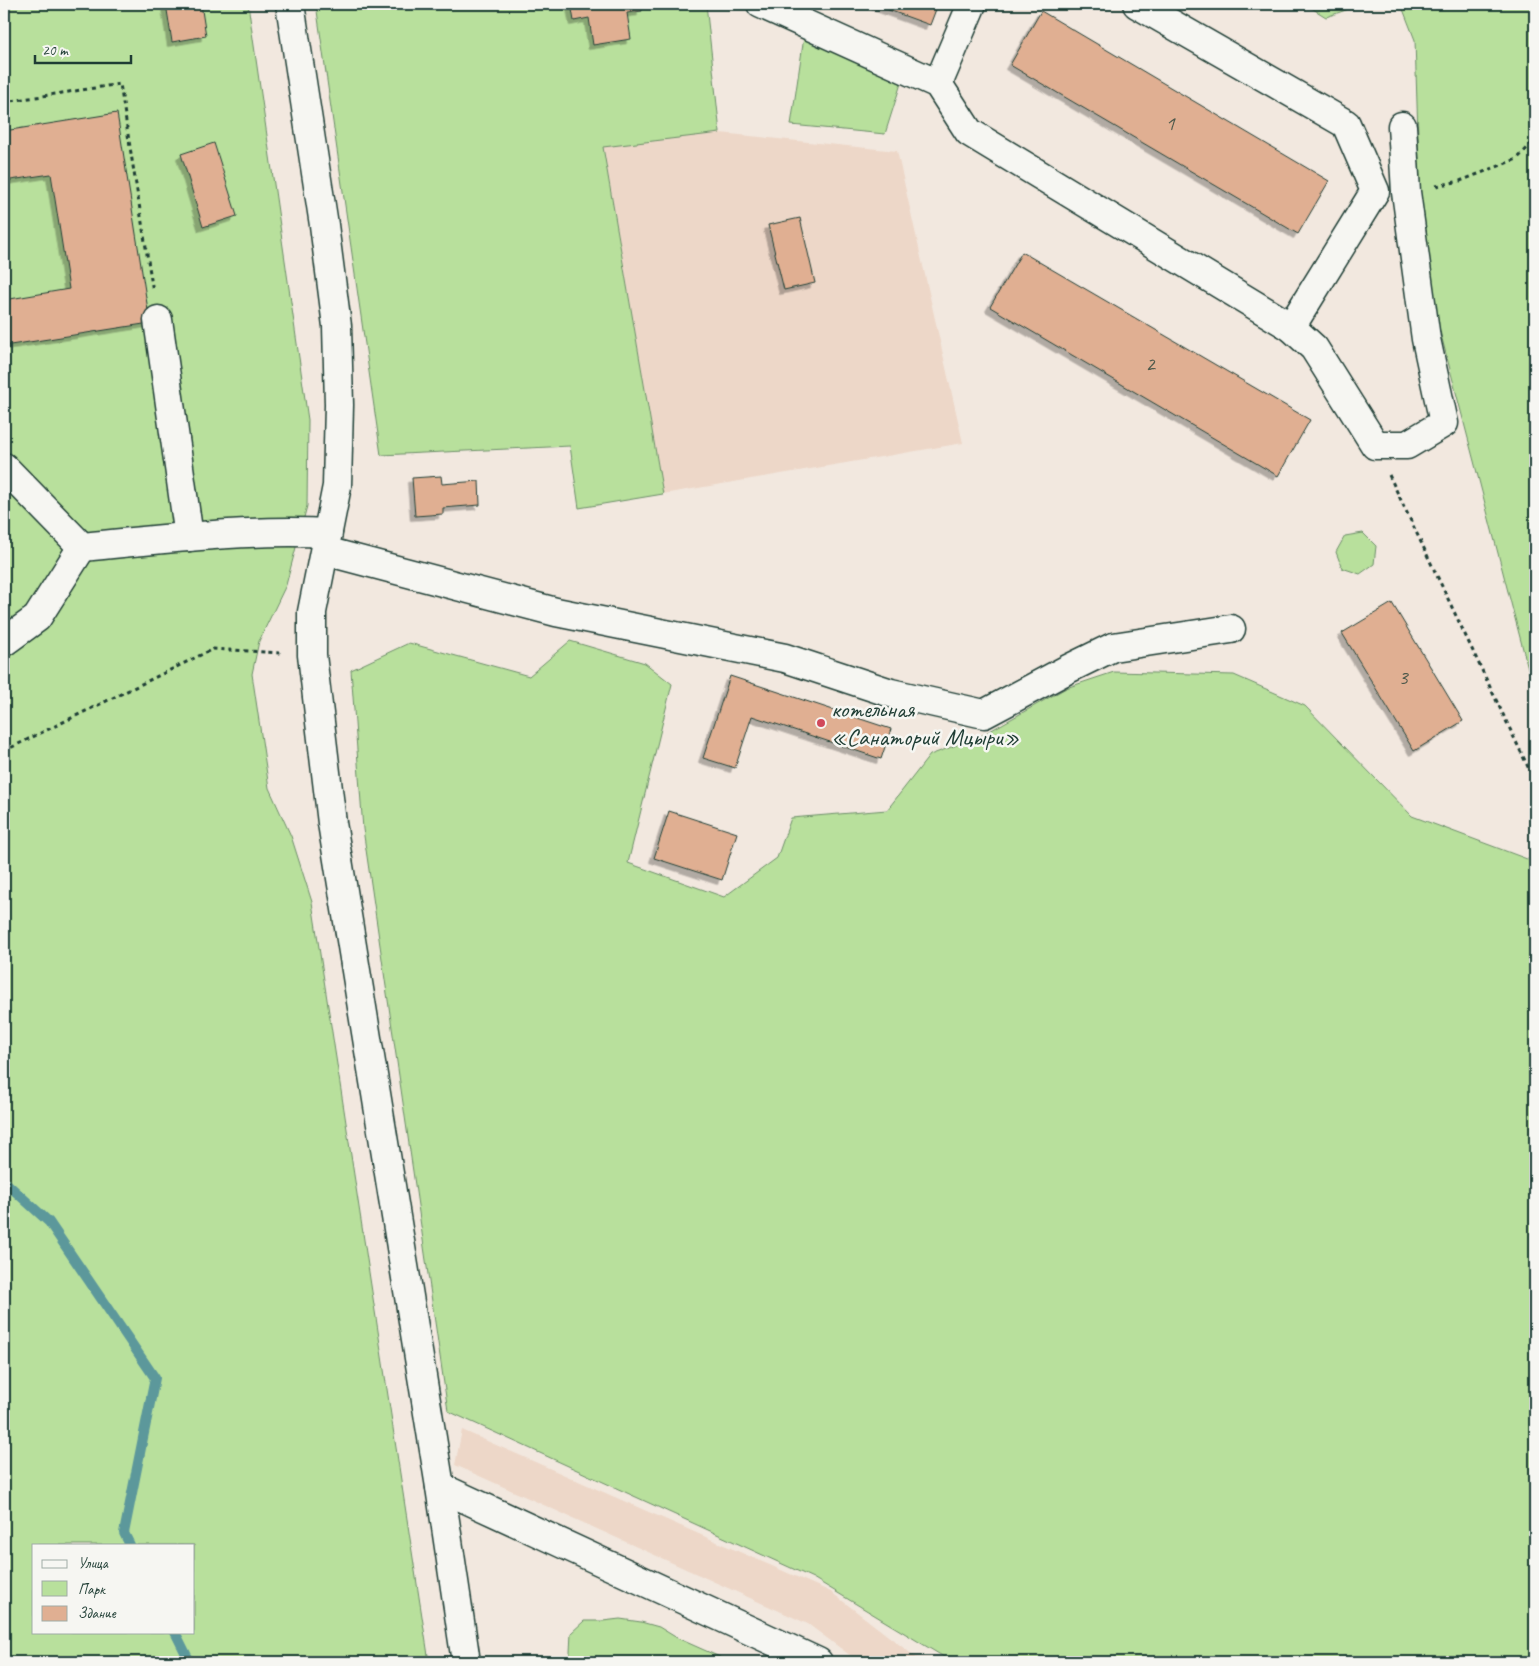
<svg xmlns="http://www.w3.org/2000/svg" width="1539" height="1666" font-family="Caveat,sans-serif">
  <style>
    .built { fill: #edd7c8 }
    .green { fill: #b8e09c; stroke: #6c8e68; fill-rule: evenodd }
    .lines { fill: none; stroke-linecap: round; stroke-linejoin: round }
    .stream { stroke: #5c989b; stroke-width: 10 }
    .building { fill: #e0af92; stroke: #1f3d34; filter: url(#shadow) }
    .minor-casing { stroke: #1f3d34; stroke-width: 31 }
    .path { stroke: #1f3d34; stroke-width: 3; stroke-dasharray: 4 4; stroke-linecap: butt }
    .minor { stroke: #f6f6f2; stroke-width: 28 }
    .poi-dot { fill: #d1495b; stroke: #f6f6f2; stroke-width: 2 }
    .labels { text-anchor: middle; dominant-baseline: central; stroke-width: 5; stroke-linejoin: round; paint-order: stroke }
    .number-label { font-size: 21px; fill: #4f5a4c }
    .poi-label { font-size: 24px; fill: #1f3d34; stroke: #f6f6f2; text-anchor: start }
  </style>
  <defs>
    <filter id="shadow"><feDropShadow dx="-4.5" dy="4.5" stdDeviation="0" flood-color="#0004"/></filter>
  </defs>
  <rect width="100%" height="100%" fill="#f2e8df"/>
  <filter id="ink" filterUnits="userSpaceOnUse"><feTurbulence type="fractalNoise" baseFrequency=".02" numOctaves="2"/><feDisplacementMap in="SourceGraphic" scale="10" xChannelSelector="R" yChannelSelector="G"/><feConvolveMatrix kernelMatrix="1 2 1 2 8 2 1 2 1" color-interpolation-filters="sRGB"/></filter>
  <g filter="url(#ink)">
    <g class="built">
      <path d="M 720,133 L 897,151 L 963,443 L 663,494 L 603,146 Z"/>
      <path d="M 462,1430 L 831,1592 L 922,1662 L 859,1662 L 808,1624 L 455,1465 Z"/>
    </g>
    <g class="green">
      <path d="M 4,4 L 248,4 L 308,420 L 307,506 L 286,585 L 259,641 L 252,674 L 269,788 L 291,836 L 312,902 L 429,1662 L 4,1662 ZM 34,1545 L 194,1545 L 194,1632 L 34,1632 Z"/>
      <path d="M 316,4 L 706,4 L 720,133 L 603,147 L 663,494 L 579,508 L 570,446 L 381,455 Z"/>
      <path d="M 1305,4 L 1363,4 L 1326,17 Z"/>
      <path d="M 1401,4 L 1535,4 L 1535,695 L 1422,262 L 1415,40 Z"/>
      <path d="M 804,37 L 903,77 L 885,134 L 791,125 Z"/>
      <path d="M 1363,533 L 1376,546 L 1374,564 L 1360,574 L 1342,568 L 1336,552 L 1345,536 Z"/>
      <path d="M 570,641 L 645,663 L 672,684 L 628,863 L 724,897 L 777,858 L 791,818 L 887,810 L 930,755 L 981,736 L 1066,688 L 1114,672 L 1234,675 L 1305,706 L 1412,816 L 1535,862 L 1535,1662 L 946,1662 L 944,1657 L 813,1578 L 448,1411 L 363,829 L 351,670 L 409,643 L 529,676 Z"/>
      <path d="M 620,1619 L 641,1622 L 659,1627 L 677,1638 L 731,1662 L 572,1662 L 570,1652 L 571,1633 L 584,1621 L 603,1621 Z"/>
    </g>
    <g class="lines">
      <g class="stream">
        <path d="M 4,1181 L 49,1222 L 155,1378 L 124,1533 L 130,1545"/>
        <path d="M 175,1632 L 190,1662"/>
      </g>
    </g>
    <g class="building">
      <path d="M 166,4 L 201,4 L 206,36 L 172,42 Z"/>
      <path d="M 571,4 L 641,4 L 642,11 L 627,13 L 631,39 L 593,45 L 589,18 L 574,21 Z"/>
      <path d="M 872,4 L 938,4 L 930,25 Z"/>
      <path d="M 1041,11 L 1329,181 L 1298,234 L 1010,65 Z"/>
      <path d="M 117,113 L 150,323 L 4,346 L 4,300 L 69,289 L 51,174 L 4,181 L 4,131 Z"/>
      <path d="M 214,143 L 237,216 L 203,227 L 181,154 Z"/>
      <path d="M 800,218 L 815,283 L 784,290 L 768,225 Z"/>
      <path d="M 1022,252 L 1310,420 L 1278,476 L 990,307 Z"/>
      <path d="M 441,476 L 442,484 L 479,481 L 480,505 L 443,508 L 443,514 L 415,516 L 412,478 Z"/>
      <path d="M 1392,603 L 1463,721 L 1414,751 L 1342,633 Z"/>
      <path d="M 730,676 L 891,729 L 881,759 L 752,716 L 735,768 L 703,758 Z"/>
      <path d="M 669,811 L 737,833 L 722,880 L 654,858 Z"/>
    </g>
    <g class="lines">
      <g class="minor-casing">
        <g id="minor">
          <path d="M 290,4 L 324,225 L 337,326 L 339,405 L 337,486 L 312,612 L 312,655 L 332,823 L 440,1487 L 466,1662"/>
          <path d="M 761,4 L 938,84 L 969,132 L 1291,327 L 1314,348 L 1375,445 L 1407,445 L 1444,423 L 1426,339 L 1406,192 L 1402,126"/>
          <path d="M 1137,4 L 1346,124 L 1375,191 L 1291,327"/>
          <path d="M 938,84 L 972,4"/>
          <path d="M 158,320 L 189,537"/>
          <path d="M 4,467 L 82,547 C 164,539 247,529 328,533"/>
          <path d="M 325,551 L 556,612 L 785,658 L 891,693 L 984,714 L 1068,669 L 1113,647 L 1231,629"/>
          <path d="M 4,642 L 37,618 L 82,547"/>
          <path d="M 440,1487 L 818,1662"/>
        </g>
      </g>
      <g class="path">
        <path d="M 4,102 L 120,84 L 153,292"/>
        <path d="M 1436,186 L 1460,181 L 1517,159 L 1535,140"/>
        <path d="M 1389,475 L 1529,769 L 1535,775"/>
        <path d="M 4,751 L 213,649 L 282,653"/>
      </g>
      <use href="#minor" class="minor"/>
    </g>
  </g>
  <circle class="poi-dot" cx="821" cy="723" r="5"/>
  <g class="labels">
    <g class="number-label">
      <text x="1170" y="123">1</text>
      <text x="1150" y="364">2</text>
      <text x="1403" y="677">3</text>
    </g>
    <g class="poi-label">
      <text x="831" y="709">котельная<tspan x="831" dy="28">«Санаторий Мцыри»</tspan></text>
    </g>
  </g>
  <rect width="1539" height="1666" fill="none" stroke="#f6f6f2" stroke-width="20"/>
  <rect x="10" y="10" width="1519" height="1646" fill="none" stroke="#1f3d34" stroke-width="2" filter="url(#ink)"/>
  <rect x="32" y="1544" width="162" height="90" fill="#f6f6f2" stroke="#a0aca6"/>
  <rect x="42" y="1560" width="25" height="8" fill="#f6f6f2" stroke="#a0aca6"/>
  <text x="78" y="1568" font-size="15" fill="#1f3d34">Улица</text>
  <rect x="42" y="1581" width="25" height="15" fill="#b8e09c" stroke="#a0aca6"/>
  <text x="78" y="1594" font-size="15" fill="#1f3d34">Парк</text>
  <rect x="42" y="1606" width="25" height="15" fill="#e0af92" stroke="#a0aca6"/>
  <text x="78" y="1618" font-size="15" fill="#1f3d34">Здание</text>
  <path d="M35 55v8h96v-8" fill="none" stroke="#1f3d34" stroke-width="2.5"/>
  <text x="42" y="55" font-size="15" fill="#1f3d34" stroke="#f6f6f2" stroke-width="4" paint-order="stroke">20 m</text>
</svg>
